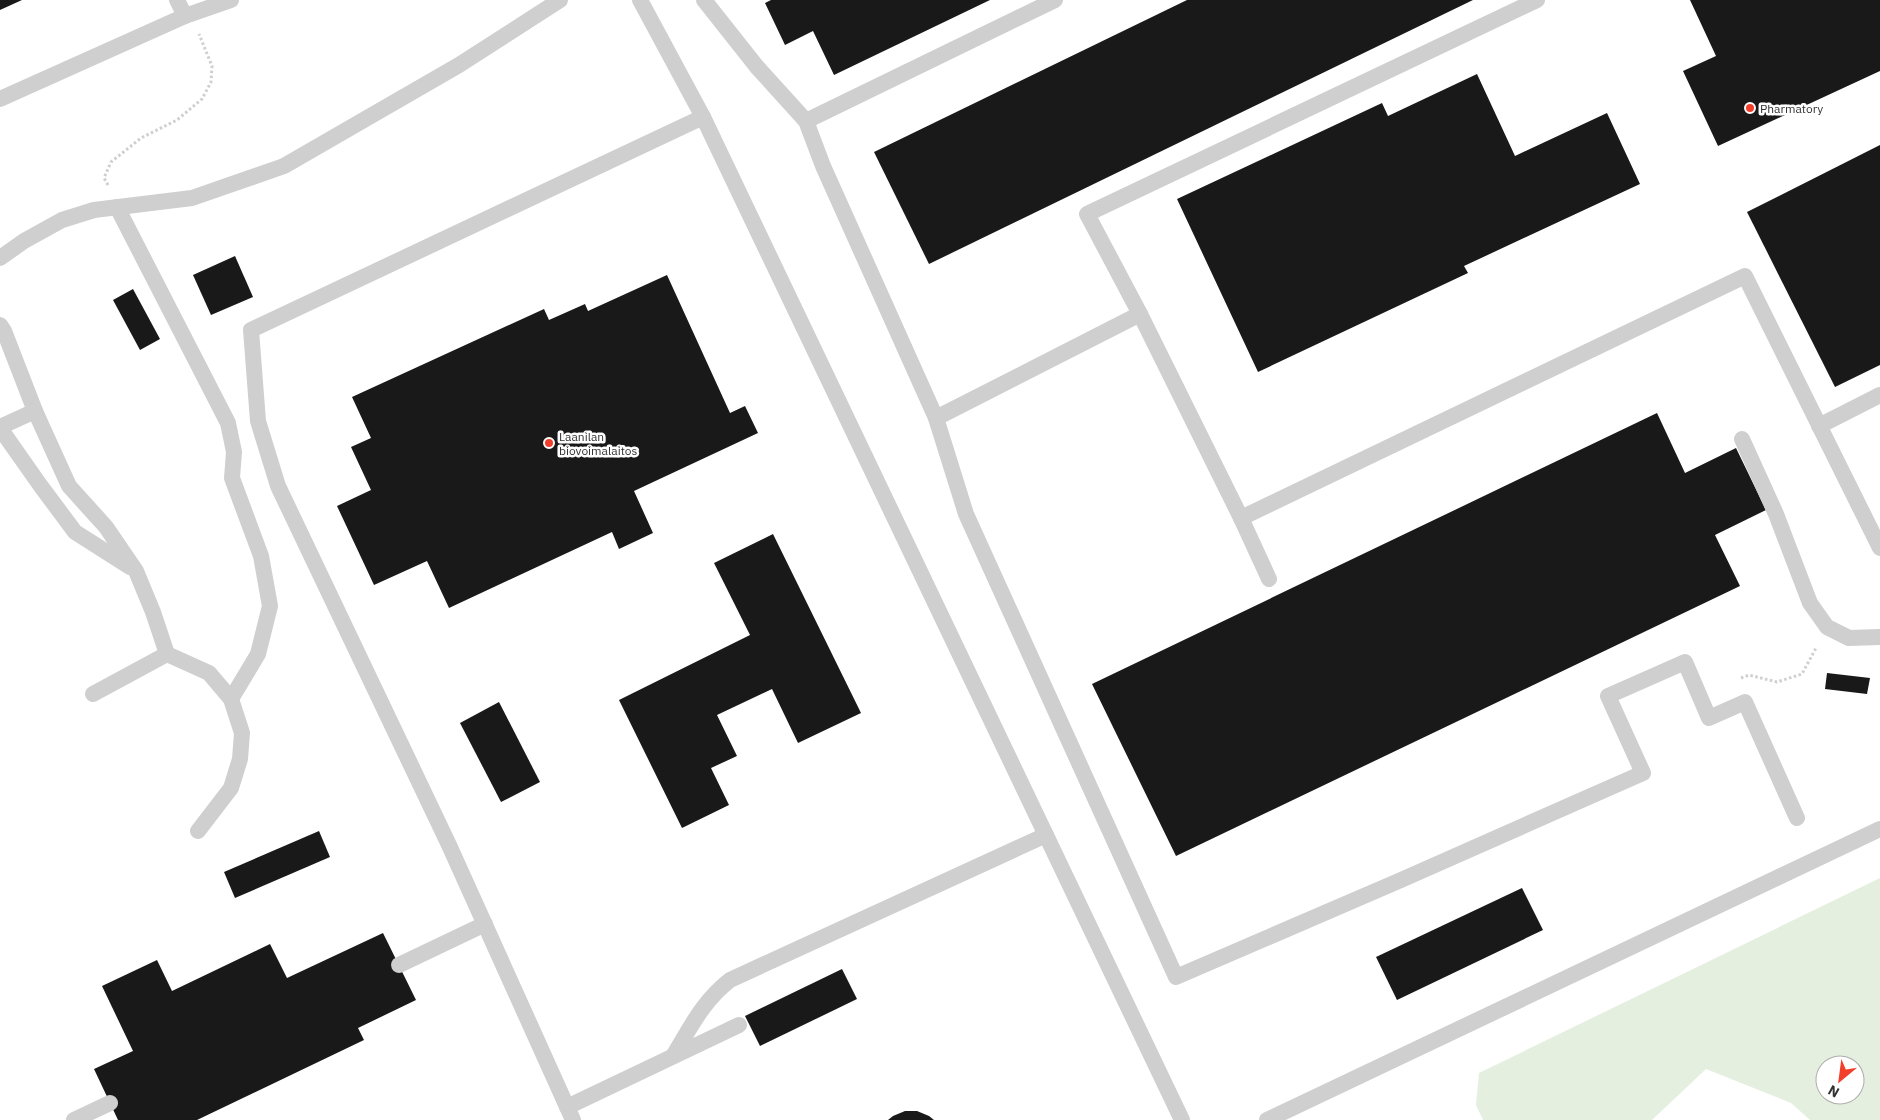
<svg xmlns="http://www.w3.org/2000/svg" width="1880" height="1120" font-family="'IBM Plex Sans',sans-serif">
  <style>
    .green { fill: #e5efdf; fill-rule: evenodd }
    .building { fill: #191919 }
    .lines { fill: none; stroke-linecap: round; stroke-linejoin: round }
    .path { stroke: #cfcfcf; stroke-width: 3; stroke-dasharray: 2.5 2.5; stroke-linecap: butt }
    .lane { stroke: #cfcfcf; stroke-width: 16 }
    .poi-dot { fill: #f23f2b; stroke: #fff; stroke-width: 2 }
    .labels { text-anchor: middle; dominant-baseline: central; stroke-width: 5; stroke-linejoin: round; paint-order: stroke }
    .poi-label { font-size: 12px; fill: #323232; stroke: #fff; text-anchor: start }
  </style>
  <rect width="100%" height="100%" fill="#fff"/>
  <path class="green" d="M 1880,878 L 1880,1120 L 1810,1120 L 1791,1103 L 1706,1069 L 1652,1120 L 1483,1120 L 1476,1105 L 1479,1073 ZM 1825,1065 L 1855,1065 L 1855,1095 L 1825,1095 Z"/>
  <g class="building">
    <path d="M 0,0 L 22,0 L 0,10 Z"/>
    <path d="M 771,0 L 990,0 L 834,75 L 813,31 L 785,45 L 765,3 Z"/>
    <path d="M 1187,0 L 1473,0 L 929,264 L 874,152 Z"/>
    <path d="M 1690,0 L 1880,0 L 1880,71 L 1718,146 L 1683,71 L 1716,56 Z"/>
    <path d="M 1477,74 L 1515,156 L 1607,113 L 1640,184 L 1464,266 L 1468,273 L 1258,372 L 1177,199 L 1382,103 L 1388,116 Z"/>
    <path d="M 1880,145 L 1880,365 L 1835,387 L 1747,212 Z"/>
    <path d="M 235,256 L 253,297 L 211,315 L 193,275 Z"/>
    <path d="M 667,275 L 730,413 L 745,406 L 758,433 L 634,491 L 653,533 L 619,549 L 612,532 L 449,608 L 427,561 L 374,585 L 337,506 L 371,490 L 351,447 L 371,438 L 352,397 L 544,309 L 549,320 L 585,304 L 588,311 Z"/>
    <path d="M 133,289 L 160,339 L 140,350 L 113,300 Z"/>
    <path d="M 1657,413 L 1685,473 L 1736,448 L 1766,510 L 1715,535 L 1740,586 L 1176,856 L 1092,684 Z"/>
    <path d="M 773,534 L 861,713 L 798,743 L 772,689 L 717,715 L 737,756 L 711,768 L 729,805 L 682,828 L 619,700 L 750,635 L 714,563 Z"/>
    <path d="M 1827,673 L 1870,678 L 1867,694 L 1825,689 Z"/>
    <path d="M 499,702 L 540,782 L 501,802 L 460,723 Z"/>
    <path d="M 319,831 L 330,857 L 235,898 L 224,872 Z"/>
    <path d="M 1522,888 L 1543,930 L 1397,1000 L 1376,957 Z"/>
    <path d="M 383,933 L 416,1000 L 358,1028 L 364,1040 L 197,1120 L 118,1120 L 94,1069 L 133,1051 L 102,986 L 157,960 L 172,991 L 270,944 L 287,978 Z"/>
    <path d="M 842,969 L 857,999 L 760,1046 L 745,1016 Z"/>
    <path d="M 905,1111 L 917,1111 L 929,1116 L 934,1120 L 888,1120 L 893,1116 Z"/>
  </g>
  <g class="lines">
    <g class="path">
      <path d="M 108,185 L 104,178 L 111,162 L 141,138 L 177,120 L 202,99 L 211,82 L 212,66 L 199,34"/>
      <path d="M 1741,678 L 1749,675 L 1777,682 L 1802,674 L 1816,648"/>
    </g>
    <g class="lane">
      <path d="M 640,0 L 703,117"/>
      <path d="M 704,0 L 757,67 L 806,121 L 823,166 L 936,418 L 966,514 L 1176,977 L 1401,880 L 1643,773 L 1608,696 L 1685,662 L 1709,718 L 1745,702 L 1797,818"/>
      <path d="M 185,16 L 231,0"/>
      <path d="M 0,99 L 185,16 L 177,0"/>
      <path d="M 806,121 L 1055,0"/>
      <path d="M 117,207 L 228,423 L 234,452 L 232,478 L 261,556 L 270,606 L 258,654 L 231,699"/>
      <path d="M 0,258 L 24,241 L 62,220 L 94,210 L 192,198 L 284,166 L 459,65 L 560,0"/>
      <path d="M 1140,314 L 1241,518 L 1745,276 L 1880,548"/>
      <path d="M 0,325 L 4,331 L 35,411 L 69,486 L 106,527 L 136,571 L 153,612 L 167,654 L 209,673 L 231,699 L 242,733 L 240,759 L 231,788 L 198,831"/>
      <path d="M 936,418 L 1140,314 L 1087,214 L 1537,0"/>
      <path d="M 1819,426 L 1880,395"/>
      <path d="M 0,427 L 35,411"/>
      <path d="M 0,428 L 40,485 L 75,532 L 130,567"/>
      <path d="M 1742,439 L 1776,514 L 1810,603 L 1827,627 L 1849,638 L 1880,637"/>
      <path d="M 1241,518 L 1269,579"/>
      <path d="M 93,694 L 167,654"/>
      <path d="M 399,965 L 485,924"/>
      <path d="M 673,1056 C 691,1027 702,1002 730,980 L 1046,835"/>
      <path d="M 567,1107 L 739,1025"/>
      <path d="M 74,1120 L 110,1103"/>
      <path d="M 573,1120 L 449,845 L 278,486 L 258,421 L 251,330 L 703,117 L 1182,1120"/>
      <path d="M 1267,1120 L 1880,829"/>
    </g>
  </g>
  <g class="poi-dot">
    <circle cx="1750" cy="108" r="5"/>
    <circle cx="549" cy="443" r="5"/>
  </g>
  <g class="labels">
    <g class="poi-label">
      <text x="1760" y="108">Pharmatory</text>
      <text x="559" y="436">Laanilan<tspan x="559" dy="14">biovoimalaitos</tspan></text>
    </g>
  </g>
  <g transform="translate(1840 1080) rotate(209)"><circle r="24" fill="#ffffff" stroke="#adadad"/>
  <path d="M0-4L9 19L0 12L-9 19Z" fill="#f23f2b"/>
  <text y="-8" font-size="14" font-weight="bold" text-anchor="middle" fill="#323232">N</text>
  </g>
</svg>
